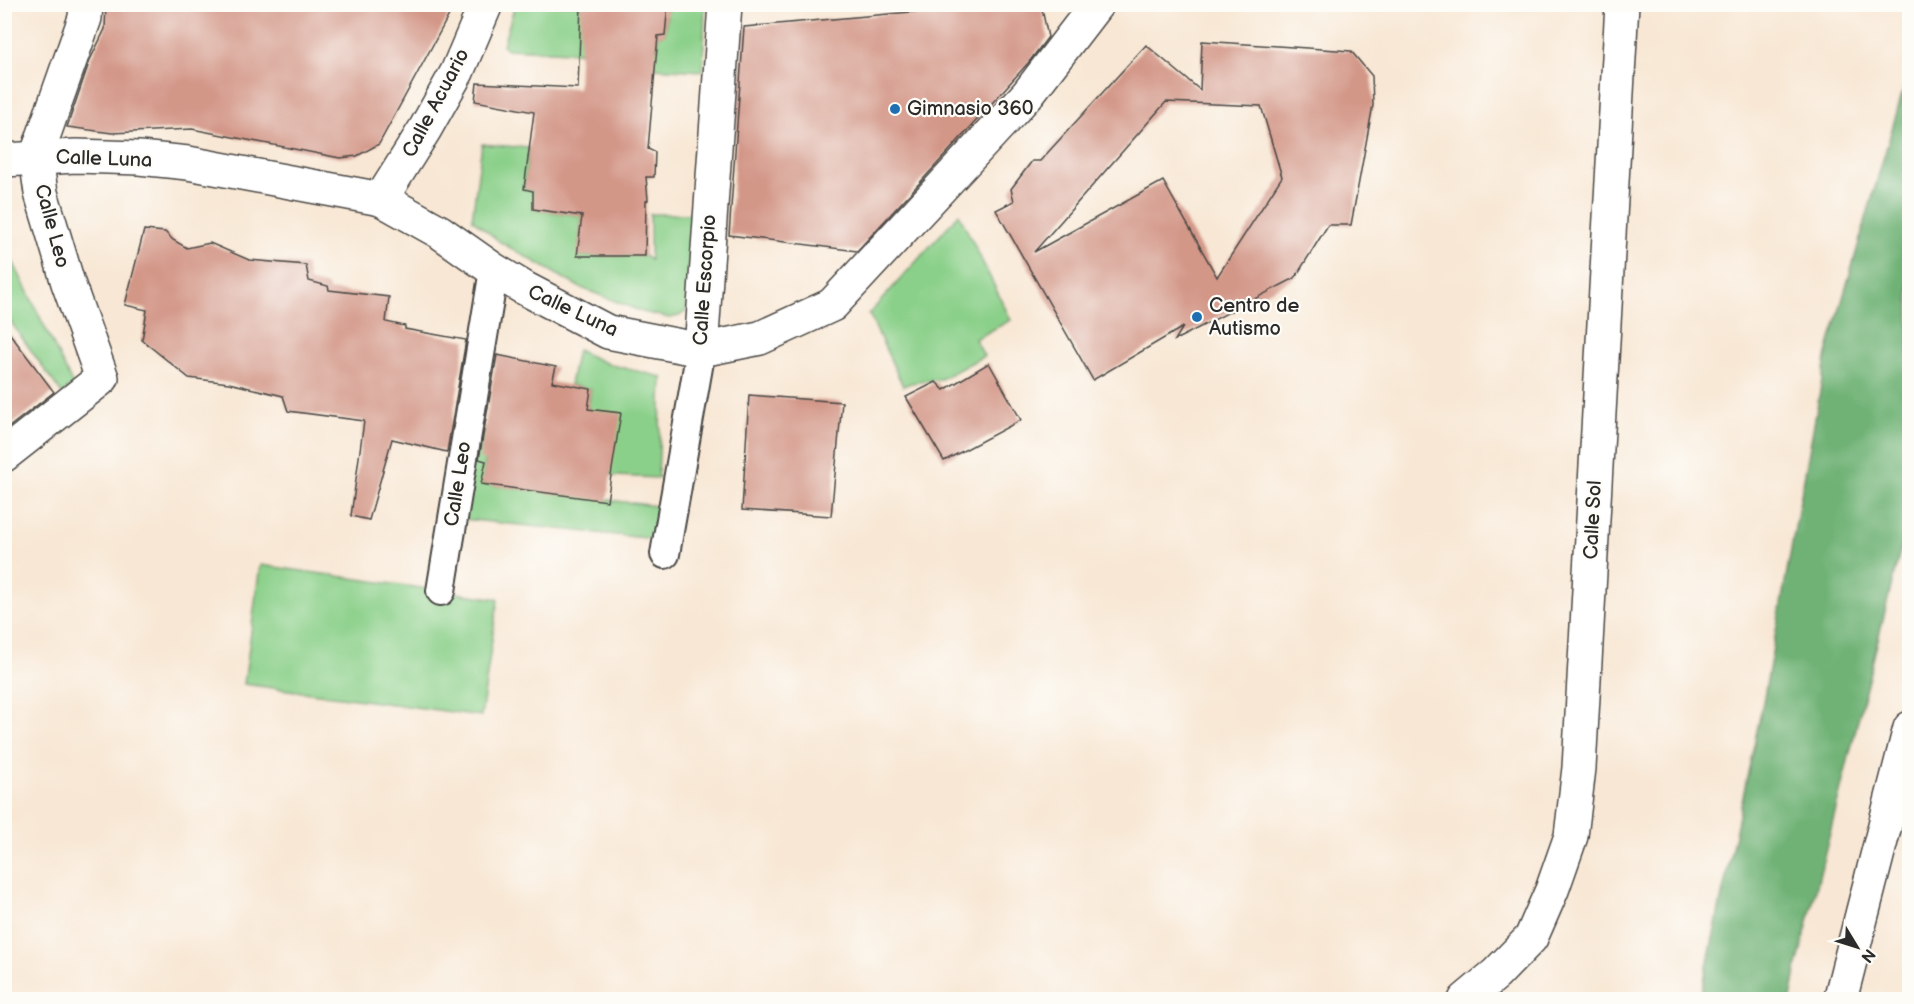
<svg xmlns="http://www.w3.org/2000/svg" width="1914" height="1004" font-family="'Balsamiq Sans',sans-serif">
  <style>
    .green { fill: #8bd08a; stroke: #5b7e5a; stroke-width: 1.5 }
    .forest { fill: #70b276; stroke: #4e6e50; stroke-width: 1.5 }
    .building { fill: #d39788; fill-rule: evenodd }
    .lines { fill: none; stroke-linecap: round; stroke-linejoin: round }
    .pedestrian-casing { stroke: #4a4744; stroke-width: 32 }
    .minor-casing { stroke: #4a4744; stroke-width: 36 }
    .tertiary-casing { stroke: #4a4744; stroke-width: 36 }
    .motorway-casing { stroke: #4a4744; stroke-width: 36 }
    .pedestrian { stroke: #fff; stroke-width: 28 }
    .minor { stroke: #fff; stroke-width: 33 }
    .tertiary { stroke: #fff; stroke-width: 33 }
    .motorway { stroke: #fff; stroke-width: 33 }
    .poi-dot { fill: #1f6fb2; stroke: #fdfcf7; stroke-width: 2 }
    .labels { text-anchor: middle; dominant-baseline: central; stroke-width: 4.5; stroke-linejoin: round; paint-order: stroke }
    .street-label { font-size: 20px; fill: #2b2b2b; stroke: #fdfcf7 }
    .poi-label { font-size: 20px; fill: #2b2b2b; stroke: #fdfcf7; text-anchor: start }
  </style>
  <rect width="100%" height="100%" fill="#fdfcf7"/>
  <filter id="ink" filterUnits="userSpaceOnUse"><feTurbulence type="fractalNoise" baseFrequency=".0167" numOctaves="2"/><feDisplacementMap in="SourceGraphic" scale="12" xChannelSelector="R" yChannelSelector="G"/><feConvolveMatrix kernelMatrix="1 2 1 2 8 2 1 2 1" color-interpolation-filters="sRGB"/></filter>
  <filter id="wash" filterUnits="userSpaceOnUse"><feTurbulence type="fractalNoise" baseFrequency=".008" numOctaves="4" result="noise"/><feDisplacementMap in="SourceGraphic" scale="24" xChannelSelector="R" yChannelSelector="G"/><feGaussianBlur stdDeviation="1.35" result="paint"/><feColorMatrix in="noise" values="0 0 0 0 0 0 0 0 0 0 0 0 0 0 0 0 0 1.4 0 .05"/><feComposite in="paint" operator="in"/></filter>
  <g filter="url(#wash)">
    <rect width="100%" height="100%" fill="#f8e7d4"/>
    <g class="green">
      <path d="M 515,5 L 578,5 L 623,48 L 658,48 L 658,36 L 665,34 L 668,5 L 705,5 L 703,71 L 636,67 L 635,55 L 507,49 L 503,45 Z"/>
      <path d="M 482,144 L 529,148 L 524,189 L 533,191 L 534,209 L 582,216 L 578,256 L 645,256 L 650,260 L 650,214 L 693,214 L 686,311 L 679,316 L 669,318 L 643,312 L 579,287 L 500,242 L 472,219 Z"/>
      <path d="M 959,214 L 1011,320 L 975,339 L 984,356 L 941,379 L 911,383 L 903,386 L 869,314 Z"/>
      <path d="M 4,243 L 73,385 L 62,394 L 5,314 Z"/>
      <path d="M 577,350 L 608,364 L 662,377 L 658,478 L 615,476 L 602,473 L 588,409 L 591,389 L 570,385 Z"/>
      <path d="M 477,428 L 490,428 L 482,484 L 656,506 L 655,539 L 463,519 Z"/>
      <path d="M 260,565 L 498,599 L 481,716 L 244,684 Z"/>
    </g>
    <path class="forest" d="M 1909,70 L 1909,515 L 1797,966 L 1791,999 L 1700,999 L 1763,702 L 1827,353 Z"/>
    <g id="blocks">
      <g class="building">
        <path d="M 106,4 L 455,4 L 379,144 L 357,156 L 340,158 L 192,129 L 112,133 L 67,127 L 90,60 L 105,29 Z"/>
        <path d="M 581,4 L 668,4 L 665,35 L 658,36 L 648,149 L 655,152 L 654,177 L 646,177 L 648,200 L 646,201 L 645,256 L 577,256 L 582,216 L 533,209 L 533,191 L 524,189 L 534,112 L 475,101 L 477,83 L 578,88 Z"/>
        <path d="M 1000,4 L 1041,4 L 1048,37 L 1029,62 L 949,151 L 857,251 L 729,235 L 744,27 Z"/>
        <path d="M 1202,41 L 1351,51 L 1372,76 L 1373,105 L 1351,225 L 1328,225 L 1295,278 L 1175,340 L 1183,327 L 1093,380 L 996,210 L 1014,201 L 1011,189 L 1032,161 L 1040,161 L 1146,45 L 1200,90 ZM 1166,102 L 1261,106 L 1282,177 L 1217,277 L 1163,181 L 1034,252 Z"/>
        <path d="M 144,230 L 165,232 L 173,240 L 187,248 L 210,243 L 249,260 L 306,265 L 309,281 L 328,286 L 329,290 L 389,297 L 386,322 L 405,326 L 405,329 L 466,340 L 447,452 L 392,439 L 369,520 L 351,516 L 364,421 L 288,411 L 283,396 L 229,383 L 189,378 L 142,340 L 147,310 L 125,305 Z"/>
        <path d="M 4,326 L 54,392 L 4,431 Z"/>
        <path d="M 497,355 L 556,367 L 552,382 L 591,389 L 588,409 L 621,413 L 607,501 L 481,484 L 486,461 L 479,459 Z"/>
        <path d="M 989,363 L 1021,420 L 944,461 L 906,397 L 936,382 L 944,390 Z"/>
        <path d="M 749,395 L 842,402 L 831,516 L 742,510 Z"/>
      </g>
    </g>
  </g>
  <g filter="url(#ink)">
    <use href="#blocks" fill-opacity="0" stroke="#4a4744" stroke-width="1.5"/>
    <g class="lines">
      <g class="pedestrian-casing">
        <g id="pedestrian">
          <path d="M 665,554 L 701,350"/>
          <path d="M 441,591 L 494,270"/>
        </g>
      </g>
      <g class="minor-casing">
        <g id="minor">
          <path d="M 4,160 L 76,156 L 139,158 L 188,163 L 381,199 L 440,232 L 494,270 L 524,288 L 608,332 L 701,350 L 760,338 L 832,305 L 1027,95 L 1097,4"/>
          <path d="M 381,199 L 425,129 L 457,72 L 486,4"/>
          <path d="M 701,350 L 725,4"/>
          <path d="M 4,455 L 102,378 L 68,283 L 41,193 L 36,157 L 85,18 L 86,4"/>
        </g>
      </g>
      <g class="tertiary-casing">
        <path id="tertiary" d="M 1465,1000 L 1496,974 L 1531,938 L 1552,890 L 1571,836 L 1579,768 L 1622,4"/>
      </g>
      <g class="motorway-casing">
        <path id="motorway" d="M 1840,1000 L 1910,728"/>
      </g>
      <use href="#pedestrian" class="pedestrian"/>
      <use href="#minor" class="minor"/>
      <use href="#tertiary" class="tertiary"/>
      <use href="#motorway" class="motorway"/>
    </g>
  </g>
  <g class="poi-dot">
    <circle cx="895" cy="109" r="6"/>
    <circle cx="1197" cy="317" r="6"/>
  </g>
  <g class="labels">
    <g class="street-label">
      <text transform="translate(436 103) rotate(-62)">Calle Acuario</text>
      <text transform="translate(104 159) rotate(2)">Calle Luna</text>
      <text transform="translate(52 226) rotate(75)">Calle Leo</text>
      <text transform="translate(705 280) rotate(-86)">Calle Escorpio</text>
      <text transform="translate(573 311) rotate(25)">Calle Luna</text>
      <text transform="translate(458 484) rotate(-81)">Calle Leo</text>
      <text transform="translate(1593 520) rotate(-87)">Calle Sol</text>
    </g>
    <g class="poi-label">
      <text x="907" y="109">Gimnasio 360</text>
      <text x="1209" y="306">Centro de<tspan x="1209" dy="23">Autismo</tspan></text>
    </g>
  </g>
  <rect width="1914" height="1004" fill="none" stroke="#fdfcf7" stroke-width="24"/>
  <g transform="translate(1857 947) rotate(128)" stroke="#fdfcf7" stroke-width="4.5" paint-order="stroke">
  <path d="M0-4.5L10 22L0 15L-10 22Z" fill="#2b2b2b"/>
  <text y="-9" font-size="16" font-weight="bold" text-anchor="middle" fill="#2b2b2b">N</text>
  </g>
</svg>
